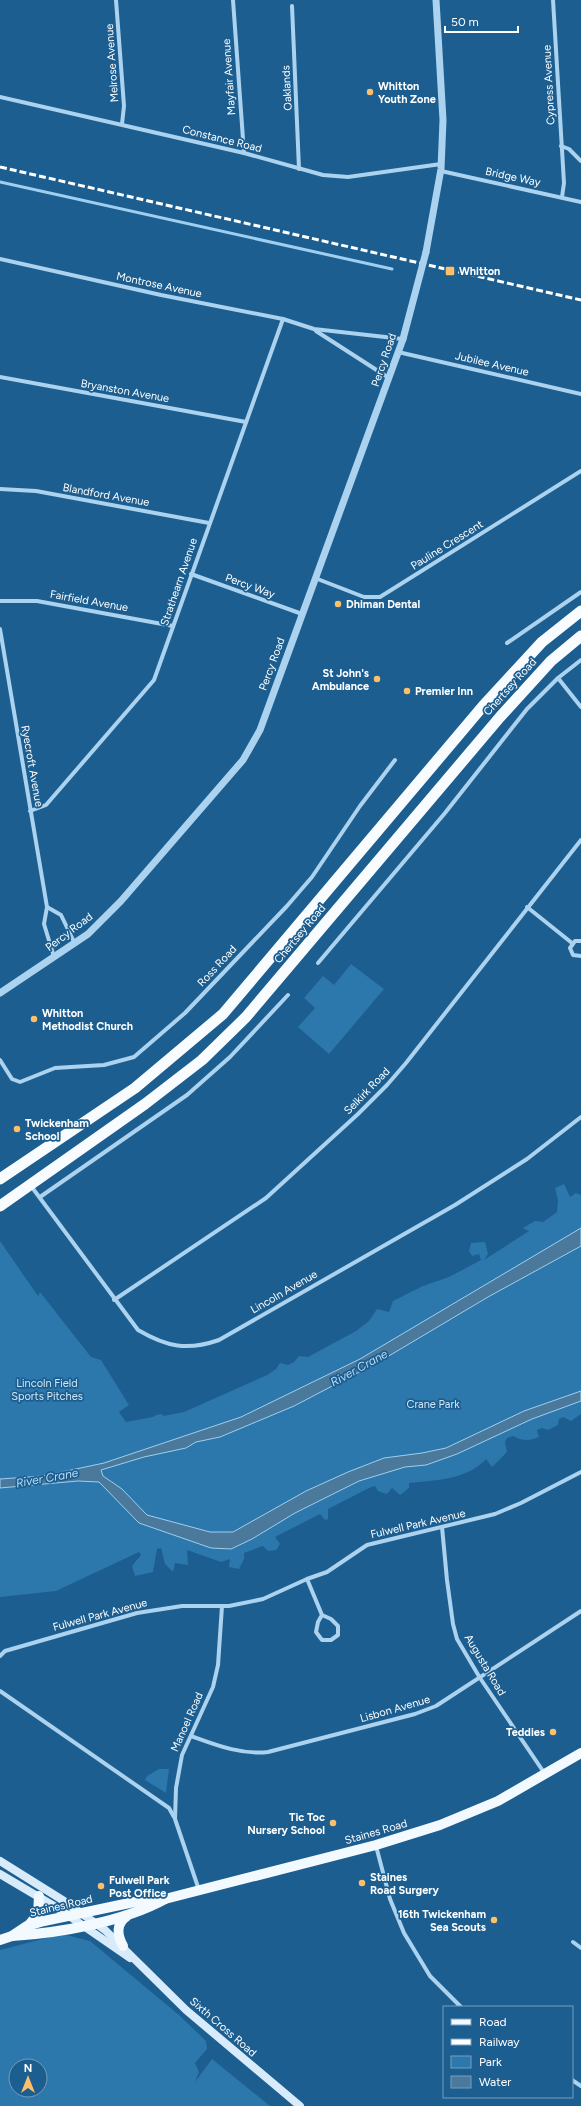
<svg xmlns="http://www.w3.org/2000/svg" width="581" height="2106" font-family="Figtree,sans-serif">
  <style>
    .green { fill: #2c77ac; fill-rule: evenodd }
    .water { fill: #4b799c; stroke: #9ecff0 }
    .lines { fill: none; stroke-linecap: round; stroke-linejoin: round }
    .stream { stroke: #9ecff0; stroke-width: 3 }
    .minor { stroke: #abd2ee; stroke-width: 4 }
    .tertiary { stroke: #abd2ee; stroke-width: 7 }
    .secondary { stroke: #d7ebfa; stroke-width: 8 }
    .primary { stroke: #f2f9ff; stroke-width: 10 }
    .trunk { stroke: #f8fcff; stroke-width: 11 }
    .rail { stroke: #fff; stroke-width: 3; stroke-dasharray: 7 3; stroke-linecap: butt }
    .tertiary-bridge { stroke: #abd2ee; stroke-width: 7 }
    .poi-dot { fill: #febf68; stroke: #1c5e90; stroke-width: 1.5 }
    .labels { text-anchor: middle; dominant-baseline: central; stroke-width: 3.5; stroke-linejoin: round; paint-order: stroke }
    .street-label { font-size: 11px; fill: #fff; stroke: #1c5e90 }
    .poi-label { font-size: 11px; font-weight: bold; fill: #fff; stroke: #1c5e90; text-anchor: start }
    .park-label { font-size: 11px; fill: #d0e9fa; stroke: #1c5e90 }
    .water-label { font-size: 12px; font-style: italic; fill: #b7dbf5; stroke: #1c5e90 }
  </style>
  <rect width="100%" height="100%" fill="#1c5e90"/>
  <g class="green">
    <path d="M 351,964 L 384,989 L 329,1054 L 298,1027 L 315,1008 L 304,998 L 323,976 L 334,985 Z"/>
    <path d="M 564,1184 L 570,1197 L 576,1193 L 581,1195 L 581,1414 L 571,1421 L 563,1417 L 559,1419 L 558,1425 L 548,1430 L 542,1428 L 537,1430 L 539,1437 C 529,1441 522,1441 513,1436 L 507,1438 L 505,1442 L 507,1452 L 492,1467 L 486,1459 C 467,1480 436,1480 409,1483 L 409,1488 L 400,1495 L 392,1488 L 387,1494 L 378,1491 L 375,1486 L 371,1487 L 328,1509 L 328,1519 L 325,1520 L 320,1514 L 275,1537 L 280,1544 L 276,1550 L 268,1551 L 263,1546 L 244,1553 L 244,1559 L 239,1569 L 229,1567 L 230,1559 L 221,1562 L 187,1550 L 188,1565 L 175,1563 L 173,1572 L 165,1564 L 161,1548 L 157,1549 L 153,1572 L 135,1576 L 132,1566 L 141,1555 L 139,1552 L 56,1591 L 0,1597 L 0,1241 L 38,1296 L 40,1292 L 91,1357 L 101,1360 L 129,1405 L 119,1412 L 126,1422 L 153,1417 L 156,1415 L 162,1414 L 163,1416 L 184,1412 L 267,1375 L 276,1369 L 280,1363 L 288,1365 L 294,1362 L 299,1356 L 308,1357 L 356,1331 L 369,1321 L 377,1309 L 389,1312 L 393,1301 L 423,1286 L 449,1277 L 481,1260 L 479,1254 L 472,1256 L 469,1251 L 471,1243 L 485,1242 L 488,1254 L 484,1260 L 529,1231 L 523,1228 L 535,1221 L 543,1222 L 557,1212 L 558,1200 L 555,1188 Z"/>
    <path d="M 159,1769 L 169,1769 L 166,1793 L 145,1780 L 147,1776 Z"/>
    <path d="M 62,1934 L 90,1941 L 179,2015 L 206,2041 L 207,2049 L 195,2063 L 199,2072 L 195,2082 L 212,2059 L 270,2106 L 0,2106 L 0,1950 ZM 16,2066 L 40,2066 L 40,2090 L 16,2090 Z"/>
  </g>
  <path class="water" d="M 581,1228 L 581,1246 L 488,1297 L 382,1360 L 294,1406 L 220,1437 L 196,1442 L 186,1448 L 144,1457 L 101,1470 L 103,1476 L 122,1489 L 147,1515 L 210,1532 L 233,1532 L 306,1491 L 348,1472 L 384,1458 L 422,1453 L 446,1448 L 524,1411 L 581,1391 L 581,1401 L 532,1419 L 457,1454 L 426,1465 L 405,1467 L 359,1481 L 295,1513 L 252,1539 L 231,1549 L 211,1548 L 139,1523 L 99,1482 L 78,1481 L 0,1488 L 0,1479 L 43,1476 L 104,1463 L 241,1417 L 360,1359 Z"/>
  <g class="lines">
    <path class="stream" d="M 0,182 L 392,269"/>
    <g class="minor">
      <path d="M 116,0 L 124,106 L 122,124"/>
      <path d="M 233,0 L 244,153"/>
      <path d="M 553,0 L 564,183 L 562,197"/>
      <path d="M 292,6 L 299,169"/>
      <path d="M 0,97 L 244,153 L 323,175 L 348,177 L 441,164"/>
      <path d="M 561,146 L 569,149 L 581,161"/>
      <path d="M 441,171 L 581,202"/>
      <path d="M 0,259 L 161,295 L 283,319 L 314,329 L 403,339"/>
      <path d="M 316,331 L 389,378"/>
      <path d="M 398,352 L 581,394"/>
      <path d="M 0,377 L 246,422"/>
      <path d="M 0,489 L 36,491 L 209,523"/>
      <path d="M 191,574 L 302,614"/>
      <path d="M 315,578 L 364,597 L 380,597 L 581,471"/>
      <path d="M 0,601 L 37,601 L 173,626"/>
      <path d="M 0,629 L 47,907 L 44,924 L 54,957"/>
      <path d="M 507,643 L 581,592"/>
      <path d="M 558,678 L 581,707"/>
      <path d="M 30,811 L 46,805 L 154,680 L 283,319"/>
      <path d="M 47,907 L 61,915 L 75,944"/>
      <path d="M 527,907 L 572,943"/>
      <path d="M 581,941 L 575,941 L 570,948 L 573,955 L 581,956"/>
      <path d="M 318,963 L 445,813 L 527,709 L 558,678 L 581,660"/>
      <path d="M 0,1060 L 12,1079 L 20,1082 L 55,1068 L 104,1065 L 134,1057 L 185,1013 L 287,906 L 312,877 L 360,806 L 395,760"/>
      <path d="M 31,1186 L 138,1330 C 167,1347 187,1351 219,1340 L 455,1205 L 527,1159 L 581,1117"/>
      <path d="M 40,1197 L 187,1095 L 230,1057 L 288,995"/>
      <path d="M 114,1300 L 266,1198 L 358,1114 L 387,1085 L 406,1063 L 581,840"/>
      <path d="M 442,1527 L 447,1580 L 453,1624 L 457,1639 L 480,1678 L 545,1774"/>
      <path d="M 307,1579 L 322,1615 L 318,1622 L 316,1632 L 322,1640 L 331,1640 L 338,1635 L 338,1626 L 331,1619 L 322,1615"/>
      <path d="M 0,1656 L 5,1651 L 137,1613 L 182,1606 L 229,1606 L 263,1599 L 307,1579 L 327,1572 L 367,1545 L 495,1514 L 521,1503 L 581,1472"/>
      <path d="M 0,1691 L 169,1808 L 174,1817"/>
      <path d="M 191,1736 C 216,1745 241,1755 268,1752 L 415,1714 L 436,1706 L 581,1611"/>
      <path d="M 376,1846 L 390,1899 L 404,1933 L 430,1976 L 461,2007"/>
      <path d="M 199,1890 L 175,1819 L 176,1788 L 182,1755 L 213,1687 L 218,1665 L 222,1606"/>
      <path d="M 573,1942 L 581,1948"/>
      <path d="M 572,2080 L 581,2086"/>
    </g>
    <g class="tertiary">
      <path d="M 426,252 L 441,169 L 443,120 L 436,0"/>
      <path d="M 0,993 L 88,934 L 121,901 L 243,760 L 260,730 L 403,339"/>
    </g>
    <g class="secondary">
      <path d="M 0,1861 L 64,1901 L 105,1930 L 186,2010 L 300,2106"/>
      <path d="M 0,1874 L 59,1909 L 130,1958"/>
    </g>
    <g class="primary">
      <path d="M 29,1925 L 38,1914 L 39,1896"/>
      <path d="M 12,1936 C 59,1933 123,1922 165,1899 L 376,1845 L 440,1825 L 498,1801 L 581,1753"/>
      <path d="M 0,1940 L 12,1936 L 27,1926 L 44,1921 L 139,1901 L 165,1899"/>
      <path d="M 123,1946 C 117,1935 116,1923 127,1916"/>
    </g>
    <g class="trunk">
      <path d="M 0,1179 L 135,1088 L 223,1014 L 483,706 L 542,642 L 581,611"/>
      <path d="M 0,1206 L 145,1104 L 202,1060 L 246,1017 L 500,717 L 551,661 L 581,636"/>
    </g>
    <path class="rail" d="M 0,167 L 581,300"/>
    <path class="tertiary-bridge" d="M 403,339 L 426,252"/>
  </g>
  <g class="poi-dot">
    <circle cx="370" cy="92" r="4"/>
    <rect x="445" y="266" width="10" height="10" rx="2"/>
    <circle cx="338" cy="604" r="4"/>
    <circle cx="377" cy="679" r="4"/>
    <circle cx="407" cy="691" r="4"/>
    <circle cx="34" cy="1019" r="4"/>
    <circle cx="17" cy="1129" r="4"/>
    <circle cx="553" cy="1732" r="4"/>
    <circle cx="333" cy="1823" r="4"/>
    <circle cx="362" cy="1883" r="4"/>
    <circle cx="101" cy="1886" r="4"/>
    <circle cx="494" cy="1920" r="4"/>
  </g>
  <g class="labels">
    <g class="street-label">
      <text transform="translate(112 63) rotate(-94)">Melrose Avenue</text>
      <text transform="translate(229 77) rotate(-94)">Mayfair Avenue</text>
      <text transform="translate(549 85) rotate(-93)">Cypress Avenue</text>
      <text transform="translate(287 88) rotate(-93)">Oaklands</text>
      <text transform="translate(222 139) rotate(14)">Constance Road</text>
      <text transform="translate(513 177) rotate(12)">Bridge Way</text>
      <text transform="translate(159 285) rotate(12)">Montrose Avenue</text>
      <text transform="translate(384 360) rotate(-71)">Percy Road</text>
      <text transform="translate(492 364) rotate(13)">Jubilee Avenue</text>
      <text transform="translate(125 391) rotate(10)">Bryanston Avenue</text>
      <text transform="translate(106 495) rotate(10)">Blandford Avenue</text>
      <text transform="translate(447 545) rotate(-32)">Pauline Crescent</text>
      <text transform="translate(179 582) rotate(-71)">Strathearn Avenue</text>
      <text transform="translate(250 586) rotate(20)">Percy Way</text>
      <text transform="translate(89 601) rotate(10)">Fairfield Avenue</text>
      <text transform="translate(272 664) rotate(-70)">Percy Road</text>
      <text transform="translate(510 687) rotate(-48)">Chertsey Road</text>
      <text transform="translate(32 766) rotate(80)">Ryecroft Avenue</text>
      <text transform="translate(69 932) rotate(-37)">Percy Road</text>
      <text transform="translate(300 934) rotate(-50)">Chertsey Road</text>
      <text transform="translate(217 966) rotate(-47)">Ross Road</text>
      <text transform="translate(367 1091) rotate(-46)">Selkirk Road</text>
      <text transform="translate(284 1292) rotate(-30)">Lincoln Avenue</text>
      <text transform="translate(418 1524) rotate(-13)">Fulwell Park Avenue</text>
      <text transform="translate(100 1615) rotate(-15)">Fulwell Park Avenue</text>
      <text transform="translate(485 1665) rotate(59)">Augusta Road</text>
      <text transform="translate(395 1709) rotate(-16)">Lisbon Avenue</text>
      <text transform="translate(187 1722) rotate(-66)">Manoel Road</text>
      <text transform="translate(376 1832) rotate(-16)">Staines Road</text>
      <text transform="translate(61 1906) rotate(-13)">Staines Road</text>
      <text transform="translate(223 2027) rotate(41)">Sixth Cross Road</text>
    </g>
    <g class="poi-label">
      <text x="378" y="86">Whitton<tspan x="378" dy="13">Youth Zone</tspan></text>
      <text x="459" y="271">Whitton</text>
      <text x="346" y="604">Dhiman Dental</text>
      <text x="369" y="673" text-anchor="end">St John's<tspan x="369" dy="13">Ambulance</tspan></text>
      <text x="415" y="691">Premier Inn</text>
      <text x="42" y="1013">Whitton<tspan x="42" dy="13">Methodist Church</tspan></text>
      <text x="25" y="1123">Twickenham<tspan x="25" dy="13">School</tspan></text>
      <text x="545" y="1732" text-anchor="end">Teddies</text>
      <text x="325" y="1817" text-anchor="end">Tic Toc<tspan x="325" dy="13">Nursery School</tspan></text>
      <text x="370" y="1877">Staines<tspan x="370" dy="13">Road Surgery</tspan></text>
      <text x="109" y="1880">Fulwell Park<tspan x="109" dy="13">Post Office</tspan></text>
      <text x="486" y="1914" text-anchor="end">16th Twickenham<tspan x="486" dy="13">Sea Scouts</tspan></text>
    </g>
    <g class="park-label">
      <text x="47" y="1383">Lincoln Field<tspan x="47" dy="13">Sports Pitches</tspan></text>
      <text x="433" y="1404">Crane Park</text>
    </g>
    <g class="water-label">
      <text transform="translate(359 1368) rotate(-29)">River Crane</text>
      <text transform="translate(47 1478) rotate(-10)">River Crane</text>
    </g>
  </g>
  <rect x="443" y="2006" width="130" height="92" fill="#1c5e90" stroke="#779ebc"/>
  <rect x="451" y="2019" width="20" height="6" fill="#f2f9ff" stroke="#779ebc"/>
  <text x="479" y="2026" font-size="12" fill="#ffffff">Road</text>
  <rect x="451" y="2039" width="20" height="6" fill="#ffffff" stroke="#779ebc"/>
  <text x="479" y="2046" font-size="12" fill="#ffffff">Railway</text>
  <rect x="451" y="2056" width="20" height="12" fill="#2c77ac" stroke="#779ebc"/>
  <text x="479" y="2066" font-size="12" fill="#ffffff">Park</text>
  <rect x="451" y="2076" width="20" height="12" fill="#4b799c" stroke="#779ebc"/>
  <text x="479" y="2086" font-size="12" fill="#ffffff">Water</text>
  <g transform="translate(28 2078)"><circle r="19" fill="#1c5e90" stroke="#779ebc"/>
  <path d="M0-3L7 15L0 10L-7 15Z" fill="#febf68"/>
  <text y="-6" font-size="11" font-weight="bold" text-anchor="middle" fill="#ffffff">N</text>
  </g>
  <path d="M445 26v6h73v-6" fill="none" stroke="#ffffff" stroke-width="2"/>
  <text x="451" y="26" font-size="12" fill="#ffffff" stroke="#1c5e90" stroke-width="3" paint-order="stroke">50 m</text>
</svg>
